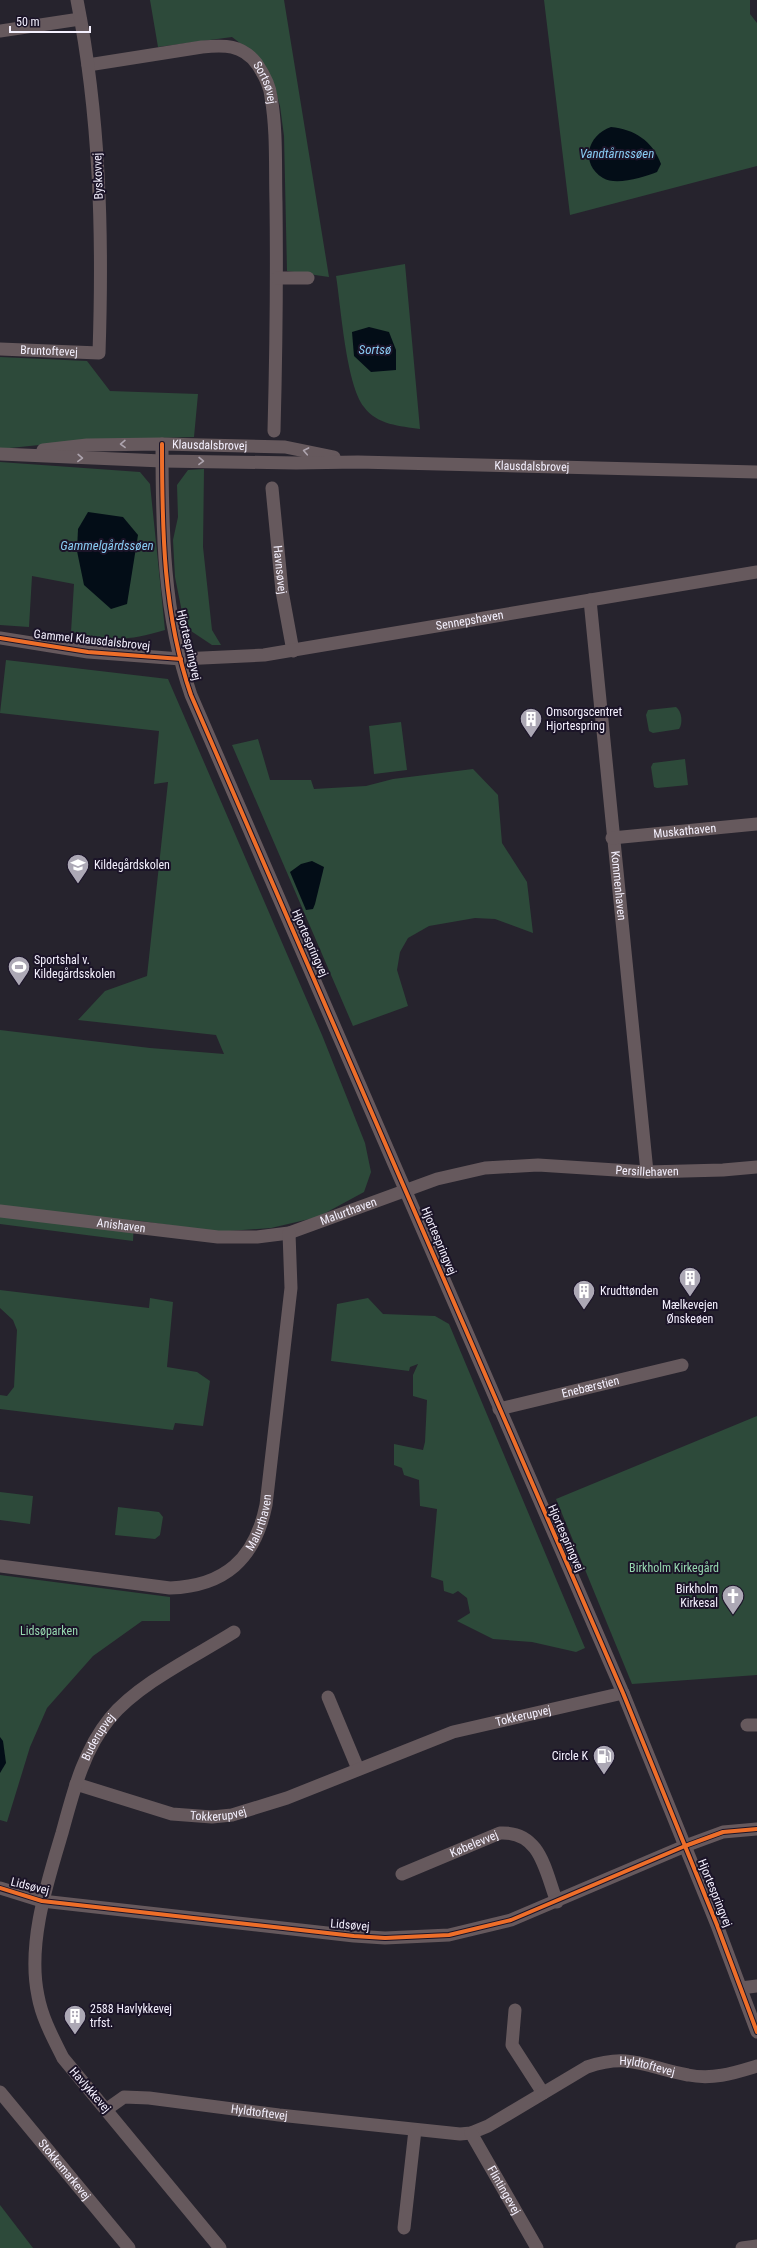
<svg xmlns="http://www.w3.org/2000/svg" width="757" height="2248" font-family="'Roboto Condensed',sans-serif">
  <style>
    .green { fill: #2d4a3a }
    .water { fill: #030d17 }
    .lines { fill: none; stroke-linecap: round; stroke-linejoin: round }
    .minor { stroke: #66595d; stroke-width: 13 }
    .cycleway-casing { stroke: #1b1428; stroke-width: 6 }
    .cycleway { stroke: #ee6e29; stroke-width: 4 }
    .oneway { stroke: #ada4ae }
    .labels { text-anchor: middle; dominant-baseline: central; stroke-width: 4; stroke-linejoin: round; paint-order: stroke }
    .street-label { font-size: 12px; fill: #f4f0fe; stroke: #1b1428 }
    .poi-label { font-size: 12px; fill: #f4f0fe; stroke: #1b1428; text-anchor: start }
    .park-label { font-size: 12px; fill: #97d9b0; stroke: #1b1428 }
    .water-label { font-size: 13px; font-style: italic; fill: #88caf2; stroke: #1b1428 }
  </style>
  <rect width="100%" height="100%" fill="#26232d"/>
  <g class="green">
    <path d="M 150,0 L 284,0 L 329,277 L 287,271 L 284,136 L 280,106 L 273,81 L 257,56 L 232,37 L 158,47 Z"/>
    <path d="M 544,0 L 750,0 L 750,14 L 757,23 L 757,166 L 570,215 Z"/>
    <path d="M 405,264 L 420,429 C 400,426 377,425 364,407 C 346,384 341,307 336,276 Z"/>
    <path d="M 0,357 L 87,361 L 110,391 L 198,394 L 194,437 L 89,440 L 0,449 Z"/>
    <path d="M 0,462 L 140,472 L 150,484 L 165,630 C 126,642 110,640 71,632 L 74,584 L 32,576 L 29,627 L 0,625 Z"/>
    <path d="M 204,469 L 203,547 L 212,630 L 221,645 L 212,645 L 185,627 L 175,577 L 173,540 L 178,517 L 177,485 L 188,470 Z"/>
    <path d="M 6,660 L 168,679 L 322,1035 L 365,1143 L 371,1172 L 364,1192 L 318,1217 L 271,1228 L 216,1232 L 134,1220 L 133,1241 L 0,1224 L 0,1030 L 150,1048 L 224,1054 L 216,1035 L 78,1020 L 105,991 L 147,976 L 168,782 L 154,784 L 159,731 L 0,713 Z"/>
    <path d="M 676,707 C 682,711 683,724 679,729 L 653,733 L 649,731 L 646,715 L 648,710 Z"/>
    <path d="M 401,722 L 407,770 L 374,774 L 369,726 Z"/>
    <path d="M 258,739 L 270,780 L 311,780 L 314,789 L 366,786 L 393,779 L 473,769 L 498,795 L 502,843 L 527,882 L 533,933 L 495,919 L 475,918 L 429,926 L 408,938 L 400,952 L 397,970 L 408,1006 L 353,1026 L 232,745 Z"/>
    <path d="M 685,759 L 688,785 L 657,788 L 654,787 L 651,767 L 653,763 Z"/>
    <path d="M 0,1290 L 149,1308 L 150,1298 L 173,1302 L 167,1367 L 197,1372 L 210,1381 L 203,1426 L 175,1423 L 173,1430 L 0,1409 L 0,1395 L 7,1396 L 14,1387 L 17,1330 L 13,1320 L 0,1308 Z"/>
    <path d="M 368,1298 L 383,1314 L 435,1316 L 449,1324 L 585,1648 L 576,1652 L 532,1642 L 493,1639 L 457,1621 L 470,1613 L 467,1598 L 458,1591 L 453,1594 L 444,1591 L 443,1581 L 431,1577 L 437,1509 L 420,1506 L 419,1480 L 404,1475 L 402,1468 L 394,1465 L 394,1444 L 423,1450 L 425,1442 L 427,1400 L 413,1396 L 413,1375 L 418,1364 L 410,1367 L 409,1371 L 331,1361 L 337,1304 Z"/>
    <path d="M 757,1416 L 757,1675 L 632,1684 L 556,1499 Z"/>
    <path d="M 0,1492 L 33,1496 L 30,1524 L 0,1520 Z"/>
    <path d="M 118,1507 L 159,1512 L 163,1517 L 160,1535 L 155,1539 L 115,1535 Z"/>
    <path d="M 0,1575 L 170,1597 L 170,1621 L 142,1621 L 93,1656 L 47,1708 L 30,1747 L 7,1822 L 0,1820 Z"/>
    <path d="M 0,2205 L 33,2248 L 0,2248 Z"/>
  </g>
  <g class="water">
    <path d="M 611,127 C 634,129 653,141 661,164 L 657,172 C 644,177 616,186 603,178 C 580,164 587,135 611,127 Z"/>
    <path d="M 369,327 L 389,332 L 396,350 L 396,370 L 371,372 L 354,356 L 352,332 Z"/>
    <path d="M 88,512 L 123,517 L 138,535 L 127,604 L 111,609 L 84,585 L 77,551 L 78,529 Z"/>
    <path d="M 312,861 L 324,867 L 315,904 L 313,909 L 306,910 L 290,872 L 301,864 Z"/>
    <path d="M 0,1737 L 3,1741 L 6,1763 L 0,1773 Z"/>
  </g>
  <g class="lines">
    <g class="minor">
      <path d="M 0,31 L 80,19"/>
      <path id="s1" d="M 88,65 L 202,47 C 224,45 242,44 257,64 C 263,73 270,86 271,97 C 277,131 275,168 276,203 C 277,279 276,355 274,431"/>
      <path d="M 277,278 L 308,278"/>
      <path id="s2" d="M 0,349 L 99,353 C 103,235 100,116 77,0"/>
      <path d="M 162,444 C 162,529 163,614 191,695 L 623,1693 L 717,1925 L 757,2032"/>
      <path id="s3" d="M 43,450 L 87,445 L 162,444 L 285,447 L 334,457"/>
      <path id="s4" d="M 0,454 L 162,461 L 296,463 L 358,462 L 757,472"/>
      <path id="s5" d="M 272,488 L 282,591 L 293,651"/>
      <path id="s6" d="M 590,600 L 647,1172"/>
      <path id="s7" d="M 0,638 L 88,652 L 181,659 L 264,655 L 757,572"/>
      <path id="s8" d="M 612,838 L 757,824"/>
      <path id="s9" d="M 0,1211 L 218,1237 L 257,1237 L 289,1233 L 437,1179 L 485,1168 L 538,1165 L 647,1172 L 723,1170 L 757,1167"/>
      <path id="s10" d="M 499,1409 L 682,1365"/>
      <path id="s11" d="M 0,1566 L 170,1588 C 225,1586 255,1559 266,1505 L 291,1288 L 289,1233"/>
      <path d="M 328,1697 L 358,1769"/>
      <path d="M 747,1725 L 757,1725"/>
      <path id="s12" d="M 76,1784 L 172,1814 L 212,1817 L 232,1815 L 287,1798 L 453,1732 L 623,1693"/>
      <path id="s13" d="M 402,1874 L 500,1833 C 541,1831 545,1871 557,1902"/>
      <path d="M 0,1888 L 42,1901 L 354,1936 L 385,1938 L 449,1935 L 511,1920 L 685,1846 L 723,1832 L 757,1829"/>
      <path d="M 741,1988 L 757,1986"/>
      <path d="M 515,2010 L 512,2045 L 543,2093"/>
      <path id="s14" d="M 0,2092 L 129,2248"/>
      <path id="s15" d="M 107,2109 L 124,2097 L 149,2098 L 279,2115 L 460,2134 L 471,2133 L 488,2126 L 587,2067 C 631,2052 647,2068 688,2075 C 713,2080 734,2073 757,2066"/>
      <path id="s16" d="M 471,2133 L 537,2248"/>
      <path d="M 404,2228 L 415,2130"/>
      <path id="s17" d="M 220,2248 L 63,2058 C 53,2038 42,2018 38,1996 C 27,1944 47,1883 62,1833 C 73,1793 83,1751 110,1718 C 139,1683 196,1656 234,1632"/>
      <path d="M 742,2248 L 757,2246"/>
    </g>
    <g class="cycleway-casing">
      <g id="cycleway">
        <path d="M 162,444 C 162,529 163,614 191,695 L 623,1693 L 717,1925 L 757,2032"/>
        <path d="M 0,638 L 88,652 L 181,659"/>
        <path d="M 0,1888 L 42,1901 L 354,1936 L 385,1938 L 449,1935 L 511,1920 L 685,1846 L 723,1832 L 757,1829"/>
      </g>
    </g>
    <use href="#cycleway" class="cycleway"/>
  </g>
  <defs><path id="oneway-chevron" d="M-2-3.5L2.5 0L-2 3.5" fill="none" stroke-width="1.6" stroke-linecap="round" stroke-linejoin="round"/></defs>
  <g class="oneway">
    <use href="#oneway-chevron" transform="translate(123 444) rotate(179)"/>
    <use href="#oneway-chevron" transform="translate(306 451) rotate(-169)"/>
    <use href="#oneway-chevron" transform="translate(80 458) rotate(2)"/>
    <use href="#oneway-chevron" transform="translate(201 461) rotate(1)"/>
  </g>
  <defs>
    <g id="building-pin" transform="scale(1.15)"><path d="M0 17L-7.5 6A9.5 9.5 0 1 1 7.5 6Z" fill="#aca8b5" stroke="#1b1428"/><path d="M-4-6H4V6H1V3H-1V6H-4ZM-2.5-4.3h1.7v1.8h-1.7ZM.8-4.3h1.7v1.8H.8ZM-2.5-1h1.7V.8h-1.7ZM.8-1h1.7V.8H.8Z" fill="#fff"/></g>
    <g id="school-pin" transform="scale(1.15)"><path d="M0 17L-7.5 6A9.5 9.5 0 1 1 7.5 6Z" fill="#aca8b5" stroke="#1b1428"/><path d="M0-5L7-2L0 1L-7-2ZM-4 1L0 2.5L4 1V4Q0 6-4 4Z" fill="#fff"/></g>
    <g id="stadium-pin" transform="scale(1.15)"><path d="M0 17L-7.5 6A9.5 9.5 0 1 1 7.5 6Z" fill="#aca8b5" stroke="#1b1428"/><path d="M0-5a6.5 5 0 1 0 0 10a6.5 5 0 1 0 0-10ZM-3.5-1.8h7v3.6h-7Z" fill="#fff"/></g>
    <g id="church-pin" transform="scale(1.15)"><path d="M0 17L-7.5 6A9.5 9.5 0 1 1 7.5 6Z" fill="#aca8b5" stroke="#1b1428"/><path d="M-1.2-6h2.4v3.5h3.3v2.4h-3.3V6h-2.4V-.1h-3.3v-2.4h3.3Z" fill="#fff"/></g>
    <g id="fuel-pin" transform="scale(1.15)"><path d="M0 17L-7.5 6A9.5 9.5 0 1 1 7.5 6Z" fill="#aca8b5" stroke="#1b1428"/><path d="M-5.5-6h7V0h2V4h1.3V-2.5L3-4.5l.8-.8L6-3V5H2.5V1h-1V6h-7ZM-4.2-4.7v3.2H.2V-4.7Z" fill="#fff"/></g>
  </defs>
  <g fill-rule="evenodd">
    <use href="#building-pin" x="531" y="719"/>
    <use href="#school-pin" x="78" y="865"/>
    <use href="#stadium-pin" x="19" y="967"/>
    <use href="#building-pin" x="690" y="1278"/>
    <use href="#building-pin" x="584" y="1291"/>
    <use href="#church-pin" x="733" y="1596"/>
    <use href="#fuel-pin" x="604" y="1756"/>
    <use href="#building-pin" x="75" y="2016"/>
  </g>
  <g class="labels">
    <g class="street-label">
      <text stroke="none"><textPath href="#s1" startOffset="197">Sortsøvej</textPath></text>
      <text transform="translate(98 176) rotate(-92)">Byskovvej</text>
      <text stroke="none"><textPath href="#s2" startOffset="49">Bruntoftevej</textPath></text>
      <text stroke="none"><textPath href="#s3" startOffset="167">Klausdalsbrovej</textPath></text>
      <text stroke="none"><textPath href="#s4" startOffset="532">Klausdalsbrovej</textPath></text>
      <text stroke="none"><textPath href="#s5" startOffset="82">Havnsøvej</textPath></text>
      <text stroke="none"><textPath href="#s7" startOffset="474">Sennepshaven</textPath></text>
      <text transform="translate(92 640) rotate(6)">Gammel Klausdalsbrovej</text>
      <text transform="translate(189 645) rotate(77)">Hjortespringvej</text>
      <text stroke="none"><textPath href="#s8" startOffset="73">Muskathaven</textPath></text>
      <text stroke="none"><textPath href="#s6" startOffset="287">Kommenhaven</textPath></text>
      <text transform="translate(310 943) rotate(66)">Hjortespringvej</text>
      <text stroke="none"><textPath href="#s9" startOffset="660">Persillehaven</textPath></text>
      <text stroke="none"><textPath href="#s9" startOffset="354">Malurthaven</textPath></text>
      <text stroke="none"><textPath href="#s9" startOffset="122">Anishaven</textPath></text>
      <text transform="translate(439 1241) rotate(67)">Hjortespringvej</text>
      <text stroke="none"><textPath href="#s10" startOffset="94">Enebærstien</textPath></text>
      <text stroke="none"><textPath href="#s11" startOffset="292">Malurthaven</textPath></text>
      <text transform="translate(566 1538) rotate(66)">Hjortespringvej</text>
      <text stroke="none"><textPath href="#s12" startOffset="469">Tokkerupvej</textPath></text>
      <text stroke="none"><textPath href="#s17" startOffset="583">Buderupvej</textPath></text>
      <text stroke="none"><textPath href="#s12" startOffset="147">Tokkerupvej</textPath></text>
      <text stroke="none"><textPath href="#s13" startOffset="78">Købelevvej</textPath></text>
      <text transform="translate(30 1886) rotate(14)">Lidsøvej</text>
      <text transform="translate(715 1893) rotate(68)">Hjortespringvej</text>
      <text transform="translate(350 1925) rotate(5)">Lidsøvej</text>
      <text stroke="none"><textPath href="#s15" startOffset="565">Hyldtoftevej</textPath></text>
      <text transform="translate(90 2090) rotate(49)">Havlykkevej</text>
      <text stroke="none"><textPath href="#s15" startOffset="157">Hyldtoftevej</textPath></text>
      <text stroke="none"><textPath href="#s14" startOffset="101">Stokkemarkevej</textPath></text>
      <text stroke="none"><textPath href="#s16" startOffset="66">Flintingevej</textPath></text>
    </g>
    <g class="poi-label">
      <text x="546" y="712">Omsorgscentret<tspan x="546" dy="14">Hjortespring</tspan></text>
      <text x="94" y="865">Kildegårdskolen</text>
      <text x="34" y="960">Sportshal v.<tspan x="34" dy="14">Kildegårdsskolen</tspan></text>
      <text x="600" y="1291">Krudttønden</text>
      <text x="690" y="1305" text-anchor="middle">Mælkevejen<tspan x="690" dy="14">Ønskeøen</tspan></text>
      <text x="718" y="1589" text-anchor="end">Birkholm<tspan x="718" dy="14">Kirkesal</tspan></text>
      <text x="588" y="1756" text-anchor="end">Circle K</text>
      <text x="90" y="2009">2588 Havlykkevej<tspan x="90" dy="14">trfst.</tspan></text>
    </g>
    <g class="park-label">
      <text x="674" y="1568">Birkholm Kirkegård</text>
      <text x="49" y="1631">Lidsøparken</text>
    </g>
    <g class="water-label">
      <text x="617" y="153">Vandtårnssøen</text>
      <text x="375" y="349">Sortsø</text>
      <text x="107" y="545">Gammelgårdssøen</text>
    </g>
  </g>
  <path d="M10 26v6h80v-6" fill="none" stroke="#f4f0fe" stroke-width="2"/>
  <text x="16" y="26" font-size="12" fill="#f4f0fe" stroke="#1b1428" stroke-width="3" paint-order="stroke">50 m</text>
</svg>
